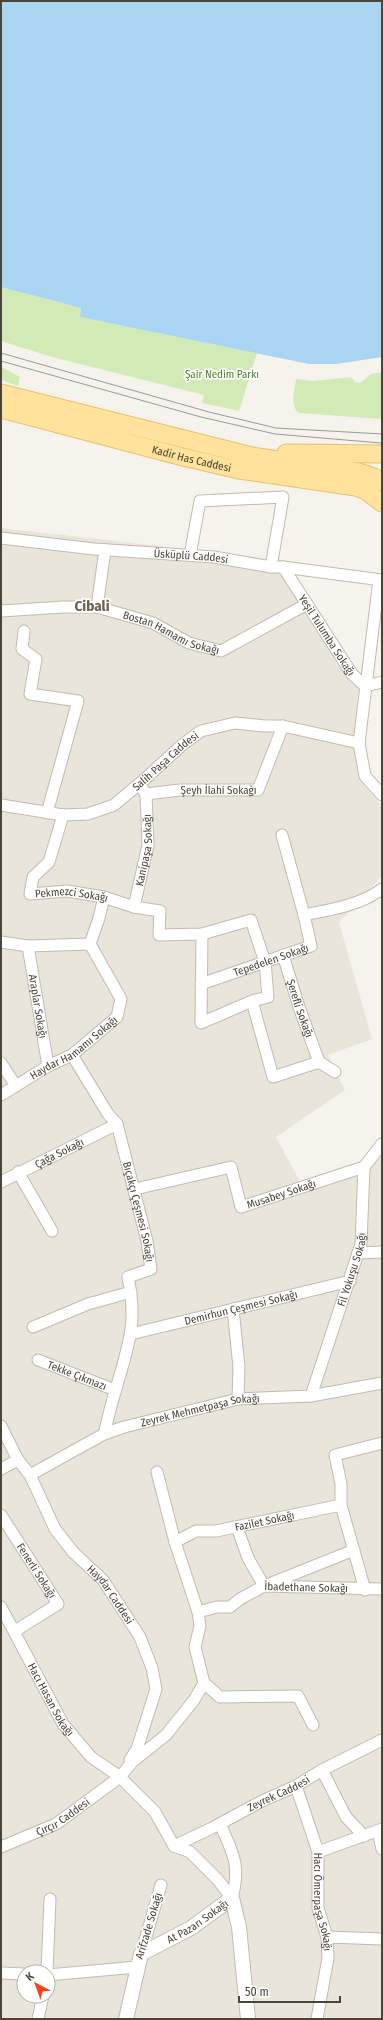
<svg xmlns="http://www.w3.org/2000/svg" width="383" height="2020" font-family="'Fira Sans Condensed',sans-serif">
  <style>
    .residential { fill: #eae5da; fill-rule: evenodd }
    .green { fill: #d2eab5 }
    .water { fill: #a9d4f2 }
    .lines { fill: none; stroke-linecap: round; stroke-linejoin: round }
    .minor-casing { stroke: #c2bbae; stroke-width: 13 }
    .tertiary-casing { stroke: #c2bbae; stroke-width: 16 }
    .primary-casing { stroke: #e6c16a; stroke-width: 19 }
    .minor { stroke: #fff; stroke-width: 11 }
    .tertiary { stroke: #fff; stroke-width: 14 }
    .primary { stroke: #ffe39c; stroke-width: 17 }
    .tram { stroke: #9a9a9a; stroke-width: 1 }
    .labels { text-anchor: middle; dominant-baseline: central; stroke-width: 3.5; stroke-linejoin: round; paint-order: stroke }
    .park-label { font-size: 11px; fill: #4a7f2a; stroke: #fff }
    .street-label { font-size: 11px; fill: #4b4439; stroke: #fff }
    .district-label { font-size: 15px; font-weight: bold; fill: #6e6250; stroke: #fff }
  </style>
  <rect width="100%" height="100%" fill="#f6f3ec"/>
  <path class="residential" d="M 1,528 L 281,560 L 362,676 L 357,701 L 361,781 L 382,806 L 382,876 L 339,922 L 372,1039 L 328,1055 L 345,1090 L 276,1137 L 300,1182 L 361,1161 L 382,1135 L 382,2019 L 1,2019 ZM 24,1972 L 48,1972 L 48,1996 L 24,1996 Z"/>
  <g class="green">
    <path d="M 1,287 L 81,308 L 80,317 L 257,353 L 239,411 L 202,403 L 204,395 L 52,357 L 1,341 Z"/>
    <path d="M 1,367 L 20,377 L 18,386 L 1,380 Z"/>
    <path d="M 382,372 L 382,419 L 299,413 C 289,405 295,390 296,379 L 313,381 L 351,377 L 355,382 L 360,383 L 371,374 Z"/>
  </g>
  <path class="water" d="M 1,1 L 382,1 L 382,357 L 336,364 L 309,364 L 80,317 L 81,308 L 1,287 Z"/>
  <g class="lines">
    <g class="minor-casing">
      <g id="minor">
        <path id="s1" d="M 1,538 L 94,549 L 214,557 L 271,567 L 283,567 L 382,580"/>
        <path d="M 190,555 L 200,501 L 283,497 L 271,567"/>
        <path id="s2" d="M 283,567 L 352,674 L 365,686 L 382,682"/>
        <path d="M 379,580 L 359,743 L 365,776 L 382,795"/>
        <path d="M 97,607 L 105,550"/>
        <path id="s3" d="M 1,611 L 63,607 L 97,607 L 153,623 L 189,643 L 221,651 L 307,604"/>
        <path d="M 24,631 L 22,649 L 36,659 L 30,694 L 78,701 L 47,813"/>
        <path id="s4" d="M 139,784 L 146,794 L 180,790 L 258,790 L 283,726"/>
        <path id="s5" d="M 1,805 L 63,815 L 88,814 L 114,805 L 145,779 L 182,745 L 201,731 L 235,723 L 265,726 L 283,726 L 359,743"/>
        <path id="s6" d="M 63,815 L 49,862 L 33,877 L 30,894 L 67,891 L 104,897 L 134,907 L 160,911 L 159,935 L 202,934 L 251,920 L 265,962 L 268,997 L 252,1001 L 273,1077 L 319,1062 L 335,1072"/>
        <path d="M 282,835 L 304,915"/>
        <path id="s7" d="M 134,907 L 148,845 L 146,794"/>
        <path d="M 202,934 L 201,1023 L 252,1001"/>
        <path d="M 1,942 L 28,946 L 90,944"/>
        <path d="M 90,944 L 99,918 L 104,897"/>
        <path id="s8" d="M 28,946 L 48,1066"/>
        <path id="s9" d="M 283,955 L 299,1007 L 319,1062"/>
        <path id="s10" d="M 201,984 L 311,946 L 304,915 C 330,910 361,905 382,889"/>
        <path id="s11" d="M 72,1055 L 108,1114 L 117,1124 L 147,1241 L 151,1269 L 128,1277 C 138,1323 128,1346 116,1389 C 111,1404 108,1419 104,1434"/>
        <path d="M 1,1063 L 16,1086"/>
        <path id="s12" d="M 1,1095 L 48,1066 L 72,1055 L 117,1017 L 121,999 L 90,944"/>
        <path d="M 18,1172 L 52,1231"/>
        <path id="s13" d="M 1,1182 L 117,1124"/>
        <path id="s14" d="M 135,1189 L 231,1167 L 241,1207 L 364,1167"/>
        <path d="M 358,1253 L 382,1252"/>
        <path d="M 233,1309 L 239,1367 L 238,1399"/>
        <path d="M 33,1327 L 88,1304 L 131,1292"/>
        <path id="s15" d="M 131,1334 L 350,1281"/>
        <path id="s16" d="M 38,1360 L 115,1390"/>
        <path id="s17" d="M 311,1396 L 361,1244 L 364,1167 L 382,1144"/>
        <path id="s18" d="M 1,1426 L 18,1460 L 30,1475 L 55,1529 L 73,1552 L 103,1580 L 140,1637 L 152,1668 L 156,1689 L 137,1749 L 130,1760"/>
        <path d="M 1,1469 L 18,1460"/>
        <path d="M 157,1472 L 175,1542"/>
        <path id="s19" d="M 30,1475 L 104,1434 L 124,1427 L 238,1399 L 311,1396 L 382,1383"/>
        <path d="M 341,1505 L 341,1484 L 335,1455 L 382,1443"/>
        <path id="s20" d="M 1,1515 L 58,1604 L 15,1631"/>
        <path d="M 237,1527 L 248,1558 L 264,1586 L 354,1550"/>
        <path id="s21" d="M 1,1607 L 63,1724 L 91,1757 L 120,1777 L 155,1812 L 174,1846 L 190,1852 L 218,1880 L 232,1898"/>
        <path id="s22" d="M 198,1612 L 175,1542 L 196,1531 L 216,1531 L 341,1505 L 365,1590"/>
        <path d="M 204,1683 L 220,1697 L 298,1696 L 313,1725"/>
        <path d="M 322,1770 L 346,1817 L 364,1836"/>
        <path id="s23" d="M 296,1786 L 318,1852 L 318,1908 L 327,1937 L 328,1958 L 317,2019"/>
        <path d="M 220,1824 C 233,1853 241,1866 232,1898"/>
        <path d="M 378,1831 L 382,1849"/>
        <path id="s24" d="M 174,1846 L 212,1828 L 262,1801 L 296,1786 L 322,1770 L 382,1740"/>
        <path id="s25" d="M 1,1847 L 56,1824 L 120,1777 L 132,1762 L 166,1735 L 194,1700 L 204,1683 L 195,1647 L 200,1626 L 198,1612 L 217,1607 L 230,1607 L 240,1599 L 264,1586 L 382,1589"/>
        <path d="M 318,1852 L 382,1829"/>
        <path d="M 327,1937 L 382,1939"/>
        <path d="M 141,1954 L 161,1885"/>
        <path d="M 47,1972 L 50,1899"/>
        <path d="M 1,1973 L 24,1974"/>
        <path d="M 48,1975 L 137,1967"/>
        <path d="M 38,2019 L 43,1996"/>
      </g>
    </g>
    <g class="tertiary-casing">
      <g id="tertiary">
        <path id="s26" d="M 126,2019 L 141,1954 L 191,1928 L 232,1898 L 239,1927 L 248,2019"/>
      </g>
    </g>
    <g class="primary-casing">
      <g id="primary">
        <path d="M 1,393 L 252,456 L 359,472 L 374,477 L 382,482"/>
        <path id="s27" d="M 1,409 L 183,457 L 239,470 L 356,487 L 366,491 L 382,503"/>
        <path d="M 286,453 L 382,454"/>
      </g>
    </g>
    <use href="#minor" class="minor"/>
    <use href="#tertiary" class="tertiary"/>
    <use href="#primary" class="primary"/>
    <g class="tram">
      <path d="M 1,353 L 209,412 L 276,428 L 382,434"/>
      <path d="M 1,361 L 201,417 L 275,434 L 381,443"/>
    </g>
  </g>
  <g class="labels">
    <g class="park-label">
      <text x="222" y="374">Şair Nedim Parkı</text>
    </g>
    <g class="street-label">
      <text stroke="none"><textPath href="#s27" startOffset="197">Kadir Has Caddesi</textPath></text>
      <text stroke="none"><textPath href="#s1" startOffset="191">Üsküplü Caddesi</textPath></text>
      <text stroke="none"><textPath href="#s3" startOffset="175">Bostan Hamamı Sokağı</textPath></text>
      <text stroke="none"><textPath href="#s2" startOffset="81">Yeşil Tulumba Sokağı</textPath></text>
      <text stroke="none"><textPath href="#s5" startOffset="183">Salih Paşa Caddesi</textPath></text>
      <text stroke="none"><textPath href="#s4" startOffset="85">Şeyh İlahi Sokağı</textPath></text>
      <text stroke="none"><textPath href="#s7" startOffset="58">Kanipaşa Sokağı</textPath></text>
      <text stroke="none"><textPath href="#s6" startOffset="130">Pekmezci Sokağı</textPath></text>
      <text stroke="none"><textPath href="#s10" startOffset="74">Tepedelen Sokağı</textPath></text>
      <text stroke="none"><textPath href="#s8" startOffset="61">Araplar Sokağı</textPath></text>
      <text stroke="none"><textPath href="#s9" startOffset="56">Şerefli Sokağı</textPath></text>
      <text stroke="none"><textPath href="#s12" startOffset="87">Haydar Hamamı Sokağı</textPath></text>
      <text stroke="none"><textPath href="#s13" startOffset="65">Çağa Sokağı</textPath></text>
      <text stroke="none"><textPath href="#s14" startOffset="182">Musabey Sokağı</textPath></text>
      <text stroke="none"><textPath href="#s11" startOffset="173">Bıçakçı Çeşmesi Sokağı</textPath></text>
      <text stroke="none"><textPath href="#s17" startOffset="133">Fil Yokuşu Sokağı</textPath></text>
      <text stroke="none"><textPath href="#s15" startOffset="113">Demirhun Çeşmesi Sokağı</textPath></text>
      <text stroke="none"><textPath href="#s16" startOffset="42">Tekke Çıkmazı</textPath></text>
      <text stroke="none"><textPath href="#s19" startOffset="184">Zeyrek Mehmetpaşa Sokağı</textPath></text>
      <text stroke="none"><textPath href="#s22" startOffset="167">Fazilet Sokağı</textPath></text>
      <text stroke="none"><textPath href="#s20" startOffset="66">Fenerli Sokağı</textPath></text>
      <text stroke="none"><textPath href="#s25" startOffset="454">İbadethane Sokağı</textPath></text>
      <text stroke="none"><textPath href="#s18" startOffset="203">Haydar Caddesi</textPath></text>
      <text stroke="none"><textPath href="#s21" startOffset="105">Hacı Hasan Sokağı</textPath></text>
      <text stroke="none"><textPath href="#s24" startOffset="117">Zeyrek Caddesi</textPath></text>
      <text stroke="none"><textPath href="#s25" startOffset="69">Çırçır Caddesi</textPath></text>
      <text stroke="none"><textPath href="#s23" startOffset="120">Hacı Ömerpaşa Sokağı</textPath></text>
      <text stroke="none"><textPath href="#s26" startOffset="132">At Pazarı Sokağı</textPath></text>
      <text transform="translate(149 1926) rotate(-73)">Arifzade Sokağı</text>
    </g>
    <g class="district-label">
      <text x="92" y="606">Cibali</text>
    </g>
  </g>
  <rect width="383" height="2020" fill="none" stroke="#4b4439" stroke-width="4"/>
  <g transform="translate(36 1984) rotate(319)"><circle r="19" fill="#ffffff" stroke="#b7b4b0"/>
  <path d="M0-3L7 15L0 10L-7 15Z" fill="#fc3f1d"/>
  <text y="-6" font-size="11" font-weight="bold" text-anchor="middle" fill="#4b4439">K</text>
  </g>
  <path d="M239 1996v6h101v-6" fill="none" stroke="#4b4439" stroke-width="2"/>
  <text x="245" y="1996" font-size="12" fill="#4b4439" stroke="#ffffff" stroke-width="3" paint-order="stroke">50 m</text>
</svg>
